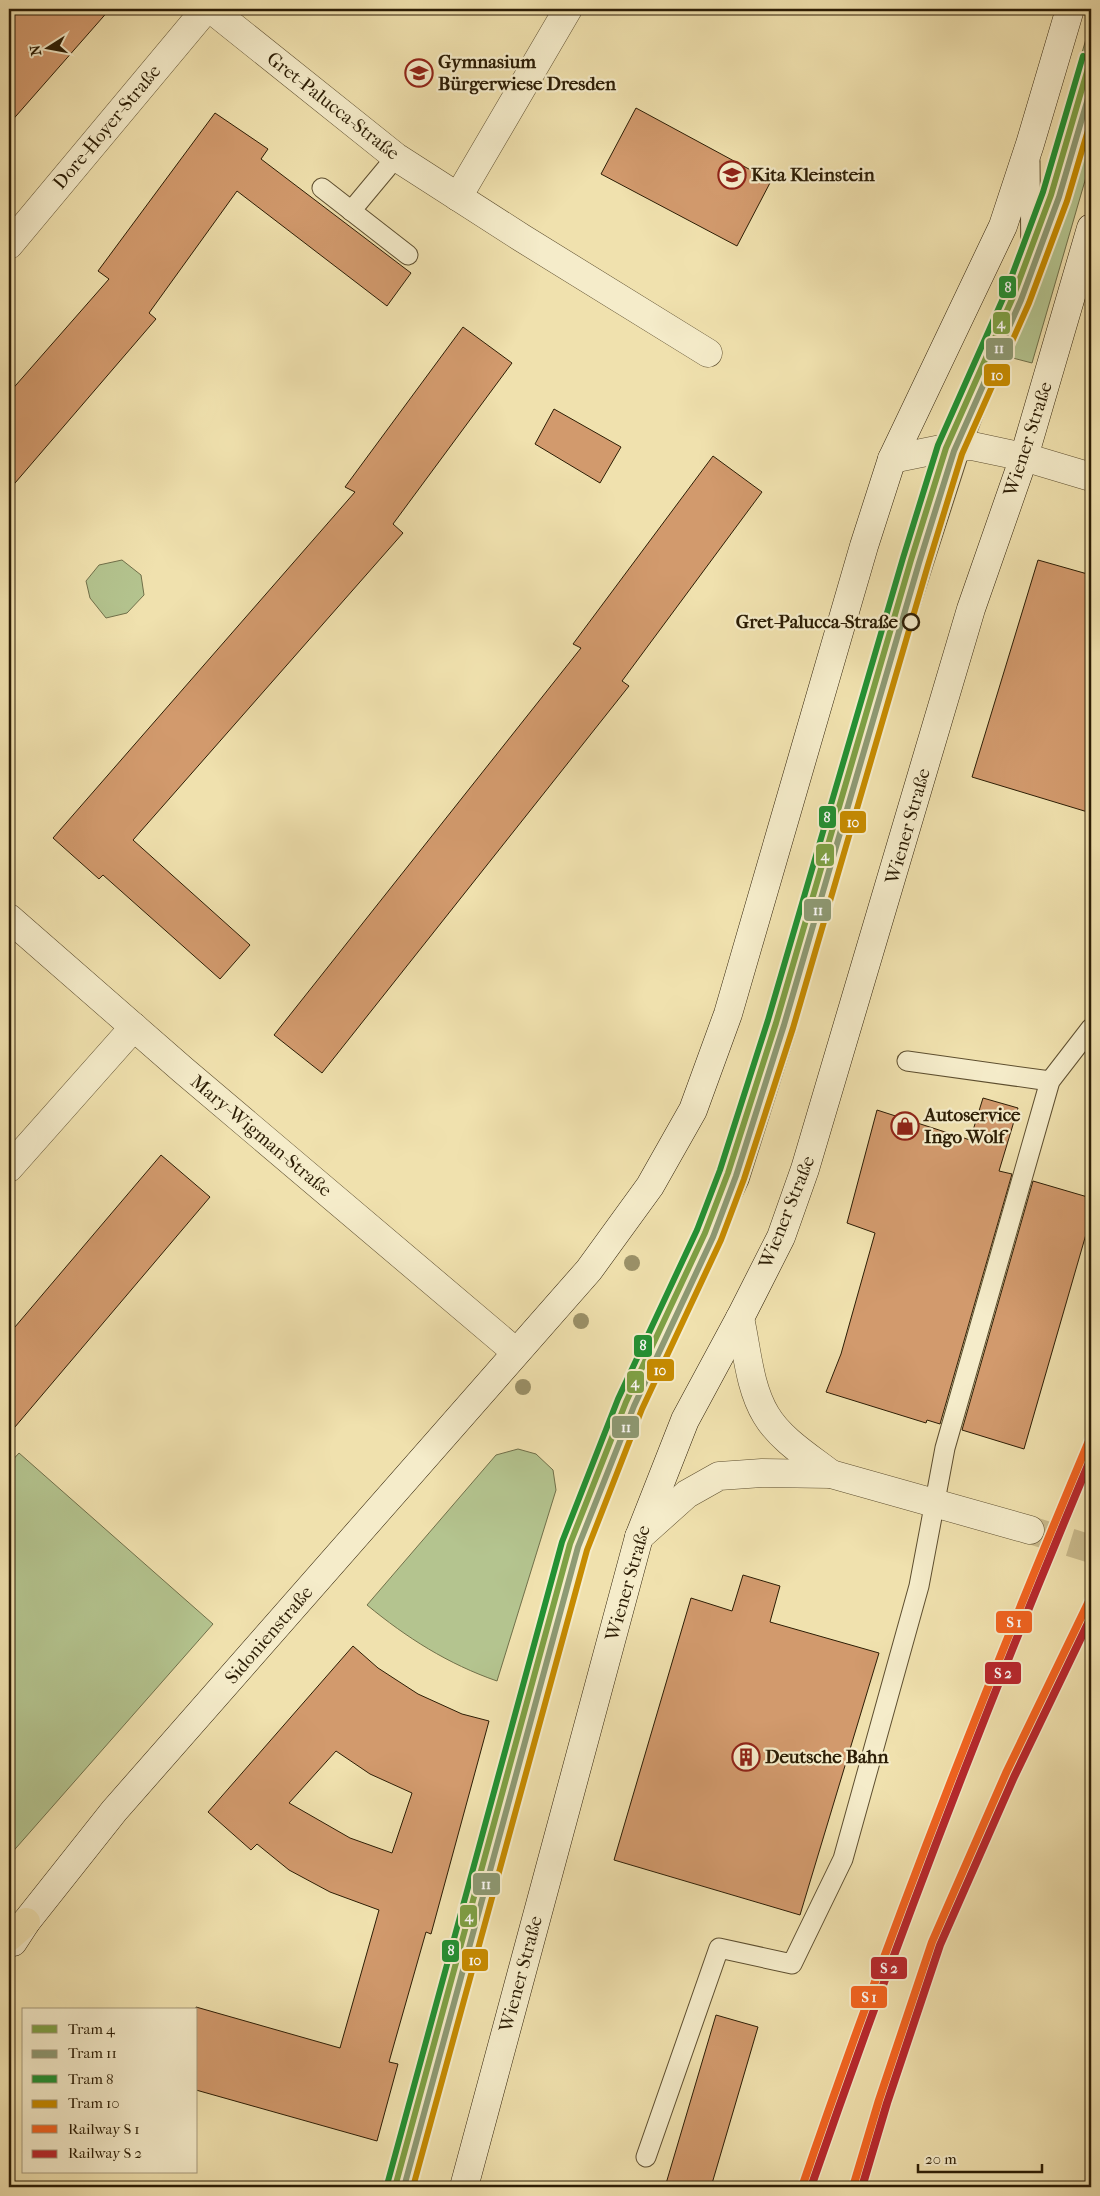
<svg xmlns="http://www.w3.org/2000/svg" width="1100" height="2196" font-family="'IM FELL French Canon',serif">
  <style>
    .green { fill: #b4c48f; stroke: #70704a }
    .building { fill: #d29a6d; stroke: #2c1d05; fill-rule: evenodd }
    .lines { fill: none; stroke-linecap: round; stroke-linejoin: round }
    .minor-tunnel { stroke: #c9ba8c; stroke-width: 28; stroke-dasharray: 28 14; stroke-linecap: butt }
    .service-casing { stroke: #5d4e2f; stroke-width: 21 }
    .minor-casing { stroke: #5d4e2f; stroke-width: 29 }
    .secondary-casing { stroke: #2c1d05; stroke-width: 29 }
    .primary-casing { stroke: #2c1d05; stroke-width: 29 }
    .service { stroke: #f5ecca; stroke-width: 19 }
    .minor { stroke: #f5ecca; stroke-width: 28 }
    .secondary { stroke: #f5ecca; stroke-width: 28 }
    .primary { stroke: #f0e1ae; stroke-width: 28 }
    .rail-1-casing { stroke: #f5ecca; stroke-width: 11 }
    .rail-2-casing { stroke: #f5ecca; stroke-width: 11 }
    .rail-1 { stroke: #f36421; stroke-width: 8 }
    .rail-2 { stroke: #b8282e; stroke-width: 8 }
    .tram-1-casing { stroke: #f5ecca; stroke-width: 10 }
    .tram-2-casing { stroke: #f5ecca; stroke-width: 10 }
    .tram-3-casing { stroke: #f5ecca; stroke-width: 10 }
    .tram-4-casing { stroke: #f5ecca; stroke-width: 10 }
    .tram-1 { stroke: #7ea145; stroke-width: 6 }
    .tram-2 { stroke: #8e9a74; stroke-width: 6 }
    .tram-3 { stroke: #229133; stroke-width: 6 }
    .tram-4 { stroke: #c68b01; stroke-width: 6 }
    .tree { fill: #9b9168 }
    .stop-dot { fill: #f5ecca; stroke: #2c1d05; stroke-width: 2.5 }
    .labels { text-anchor: middle; dominant-baseline: central; stroke-width: 4.5; stroke-linejoin: round; paint-order: stroke }
    .poi-label { font-size: 19px; font-weight: bold; fill: #2c1d05; stroke: #f5ecca; text-anchor: start }
    .street-label { font-size: 19px; fill: #2c1d05; stroke: #f5ecca }
    .stop-label { font-size: 19px; font-weight: bold; fill: #2c1d05; stroke: #f5ecca; text-anchor: end }
    .line-badge { stroke: #f5ecca; stroke-width: 2 }
    .badge-label { font-size: 14px; text-anchor: middle; font-weight: bold; fill: #fff }
  </style>
  <rect width="100%" height="100%" fill="#f0e1ae"/>
  <filter id="stains"><feTurbulence type="fractalNoise" baseFrequency=".004" numOctaves="4"/><feColorMatrix values="0 0 0 0 .2 0 0 0 0 .09 0 0 0 0 .02 0 0 0 .5 -.17"/></filter>
  <radialGradient id="worn" r=".72"><stop offset=".6" stop-color="#630" stop-opacity="0"/><stop offset="1" stop-color="#630" stop-opacity=".3"/></radialGradient>
  <g class="green">
    <path d="M 1091,22 L 1091,160 L 1032,363 L 1005,356 L 1039,270 L 1088,104 L 1069,97 Z"/>
    <path d="M 122,560 L 141,575 L 144,595 L 127,613 L 106,618 L 90,598 L 86,581 L 99,565 Z"/>
    <path d="M 518,1449 L 536,1454 L 553,1470 L 556,1490 L 497,1681 C 448,1664 407,1638 367,1605 L 496,1455 Z"/>
    <path d="M 19,1453 L 213,1624 L 9,1856 L 9,1464 Z"/>
  </g>
  <g class="building">
    <path d="M 9,9 L 110,9 L 9,124 Z"/>
    <path d="M 636,108 L 771,181 L 737,246 L 601,174 Z"/>
    <path d="M 215,113 L 268,149 L 261,159 L 411,273 L 387,306 L 237,191 L 149,313 L 156,319 L 9,490 L 9,393 L 109,279 L 98,271 Z"/>
    <path d="M 463,327 L 512,363 L 393,524 L 403,533 L 133,840 L 250,945 L 220,979 L 103,875 L 99,879 L 53,838 L 355,492 L 345,487 Z"/>
    <path d="M 554,409 L 621,447 L 600,483 L 535,444 Z"/>
    <path d="M 713,456 L 762,492 L 622,681 L 629,686 L 322,1073 L 274,1035 L 581,648 L 573,644 Z"/>
    <path d="M 1038,560 L 1091,575 L 1091,813 L 972,777 Z"/>
    <path d="M 983,1098 L 1018,1108 L 999,1171 L 1012,1174 L 940,1424 L 927,1420 L 926,1423 L 826,1392 L 841,1354 L 875,1233 L 847,1223 L 877,1110 L 970,1140 Z"/>
    <path d="M 161,1155 L 210,1197 L 9,1434 L 9,1334 Z"/>
    <path d="M 1033,1181 L 1091,1198 L 1091,1217 L 1024,1449 L 962,1430 Z"/>
    <path d="M 743,1575 L 780,1586 L 770,1622 L 879,1653 L 800,1915 L 614,1860 L 691,1598 L 732,1611 Z"/>
    <path d="M 353,1646 L 378,1668 L 418,1694 L 462,1714 L 489,1721 L 431,1934 L 426,1932 L 389,2062 L 398,2064 L 377,2141 L 196,2090 L 196,2007 L 340,2048 L 379,1910 L 330,1892 L 289,1870 L 257,1844 L 251,1850 L 208,1812 ZM 336,1751 L 370,1774 L 412,1793 L 392,1853 L 350,1838 L 289,1803 Z"/>
    <path d="M 716,2015 L 758,2027 L 711,2187 L 665,2187 Z"/>
  </g>
  <g class="lines">
    <path class="minor-tunnel" d="M 1030,1530 L 1091,1549"/>
    <g class="service-casing">
      <g id="service">
        <path d="M 322,188 L 408,255"/>
        <path d="M 351,211 L 396,157"/>
        <path d="M 907,1061 L 1050,1081"/>
        <path d="M 646,2157 L 719,1948 L 792,1964 L 843,1859 L 919,1586 L 945,1448 L 1050,1081 L 1091,1028"/>
        <path d="M 406,2187 L 559,1617 L 600,1486 L 625,1425 L 739,1179 L 786,1030 L 885,684 L 923,564 L 961,446 L 1031,265 L 1030,161"/>
      </g>
    </g>
    <g class="minor-casing">
      <g id="minor">
        <path d="M 211,9 L 396,157 L 522,238 L 708,353"/>
        <path d="M 458,197 L 568,9"/>
        <path d="M 9,245 L 206,9"/>
        <path d="M 892,459 L 946,448 L 972,446 L 1024,457 L 1091,477"/>
        <path d="M 9,918 L 183,1070 L 516,1352"/>
        <path d="M 9,1168 L 134,1027"/>
        <path d="M 740,1318 C 747,1349 749,1387 766,1415 C 780,1439 809,1457 831,1474"/>
        <path d="M 639,1537 L 687,1494 L 719,1476 L 762,1473 L 831,1474 L 1030,1530"/>
      </g>
    </g>
    <g class="secondary-casing">
      <g id="secondary">
        <path d="M 13,1942 L 26,1922 L 114,1811 L 589,1270 L 650,1186 L 693,1110 L 728,1014 L 864,546 L 892,459 L 1003,226 L 1030,144 L 1070,9"/>
        <path d="M 464,2187 L 639,1537 L 685,1420 L 740,1318 L 781,1237 L 805,1169 L 971,609 L 1024,457 L 1091,228"/>
      </g>
    </g>
    <g class="primary-casing">
      <path id="primary" d="M 9,1937 L 26,1922"/>
    </g>
    <use href="#service" class="service"/>
    <use href="#minor" class="minor"/>
    <use href="#secondary" class="secondary"/>
    <use href="#primary" class="primary"/>
    <g class="rail-1-casing">
      <g id="rail-1">
        <path d="M 802,2187 C 889,1933 987,1683 1091,1436"/>
        <path d="M 853,2187 L 879,2100 L 932,1942 L 1006,1773 L 1091,1597"/>
      </g>
    </g>
    <g class="rail-2-casing">
      <g id="rail-2">
        <path d="M 811,2187 C 896,1941 990,1698 1091,1458"/>
        <path d="M 862,2187 L 887,2103 L 940,1945 L 1014,1777 L 1091,1617"/>
      </g>
    </g>
    <use href="#rail-1" class="rail-1"/>
    <use href="#rail-2" class="rail-2"/>
    <g class="tram-1-casing">
      <path id="tram-1" d="M 395,2187 L 570,1544 L 626,1402 L 705,1233 L 728,1173 L 776,1023 L 911,560 L 946,448 L 1013,297 L 1051,195 L 1091,58"/>
    </g>
    <g class="tram-2-casing">
      <path id="tram-2" d="M 404,2187 L 578,1547 L 634,1406 L 713,1237 L 736,1176 L 784,1025 L 919,563 L 954,451 L 1021,300 L 1059,197 L 1091,88"/>
    </g>
    <g class="tram-3-casing">
      <path id="tram-3" d="M 387,2185 L 562,1542 L 618,1399 L 697,1230 L 720,1170 L 768,1020 L 903,558 L 938,445 L 1005,294 L 1043,192 L 1083,56"/>
    </g>
    <g class="tram-4-casing">
      <path id="tram-4" d="M 413,2187 L 587,1550 L 642,1409 L 721,1240 L 744,1179 L 793,1028 L 928,565 L 962,454 L 1029,303 L 1067,201 L 1091,120"/>
    </g>
    <use href="#tram-1" class="tram-1"/>
    <use href="#tram-2" class="tram-2"/>
    <use href="#tram-3" class="tram-3"/>
    <use href="#tram-4" class="tram-4"/>
  </g>
  <g class="tree">
    <circle cx="632" cy="1263" r="8"/>
    <circle cx="581" cy="1321" r="8"/>
    <circle cx="523" cy="1387" r="8"/>
  </g>
  <defs>
    <g id="school-ring" transform="scale(1.4375)"><circle r="9.5" fill="#f5ecca" stroke="#8f2418" stroke-width="1.5"/><path d="M0-5L7-2L0 1L-7-2ZM-4 1L0 2.5L4 1V4Q0 6-4 4Z" fill="#8f2418"/></g>
    <g id="shop-ring" transform="scale(1.4375)"><circle r="9.5" fill="#f5ecca" stroke="#8f2418" stroke-width="1.5"/><path d="M-5-2.5h2.3a2.7 3.5 0 0 1 5.4 0H5L5.5 6h-11ZM-1.5-2.5h3a1.5 2.3 0 0 0-3 0Z" fill="#8f2418"/></g>
    <g id="building-ring" transform="scale(1.4375)"><circle r="9.5" fill="#f5ecca" stroke="#8f2418" stroke-width="1.5"/><path d="M-4-6H4V6H1V3H-1V6H-4ZM-2.5-4.3h1.7v1.8h-1.7ZM.8-4.3h1.7v1.8H.8ZM-2.5-1h1.7V.8h-1.7ZM.8-1h1.7V.8H.8Z" fill="#8f2418"/></g>
  </defs>
  <g fill-rule="evenodd">
    <use href="#school-ring" x="419" y="73"/>
    <use href="#school-ring" x="732" y="175"/>
    <use href="#shop-ring" x="905" y="1126"/>
    <use href="#building-ring" x="746" y="1757"/>
  </g>
  <circle class="stop-dot" cx="911" cy="622" r="8"/>
  <g class="labels">
    <g class="poi-label">
      <text x="438" y="62">Gymnasium<tspan x="438" dy="22">Bürgerwiese Dresden</tspan></text>
      <text x="751" y="175">Kita Kleinstein</text>
      <text x="924" y="1115">Autoservice<tspan x="924" dy="22">Ingo Wolf</tspan></text>
      <text x="765" y="1757">Deutsche Bahn</text>
    </g>
    <g class="street-label">
      <text transform="translate(333 106) rotate(38)">Gret-Palucca-Straße</text>
      <text transform="translate(107 127) rotate(-50)">Dore-Hoyer-Straße</text>
      <text transform="translate(1028 439) rotate(-72)">Wiener Straße</text>
      <text transform="translate(908 826) rotate(-74)">Wiener Straße</text>
      <text transform="translate(261 1136) rotate(40)">Mary-Wigman-Straße</text>
      <text transform="translate(787 1212) rotate(-68)">Wiener Straße</text>
      <text transform="translate(628 1583) rotate(-74)">Wiener Straße</text>
      <text transform="translate(269 1635) rotate(-49)">Sidonienstraße</text>
      <text transform="translate(521 1974) rotate(-75)">Wiener Straße</text>
    </g>
    <g class="stop-label">
      <text x="898" y="622">Gret-Palucca-Straße</text>
    </g>
  </g>
  <g class="line-badge">
    <rect x="998" y="275" width="19" height="24" rx="5" fill="#229133"/>
    <rect x="992" y="311" width="19" height="24" rx="5" fill="#7ea145"/>
    <rect x="985" y="337" width="29" height="24" rx="5" fill="#8e9a74"/>
    <rect x="983" y="363" width="28" height="24" rx="5" fill="#c68b01"/>
    <rect x="818" y="805" width="19" height="24" rx="5" fill="#229133"/>
    <rect x="839" y="810" width="28" height="24" rx="5" fill="#c68b01"/>
    <rect x="815" y="843" width="20" height="24" rx="5" fill="#7ea145"/>
    <rect x="803" y="898" width="29" height="24" rx="5" fill="#8e9a74"/>
    <rect x="633" y="1334" width="20" height="24" rx="5" fill="#229133"/>
    <rect x="646" y="1358" width="29" height="24" rx="5" fill="#c68b01"/>
    <rect x="626" y="1370" width="19" height="24" rx="5" fill="#7ea145"/>
    <rect x="611" y="1415" width="29" height="24" rx="5" fill="#8e9a74"/>
    <rect x="995" y="1610" width="38" height="24" rx="5" fill="#f36421"/>
    <rect x="984" y="1661" width="38" height="24" rx="5" fill="#b8282e"/>
    <rect x="472" y="1872" width="29" height="24" rx="5" fill="#8e9a74"/>
    <rect x="459" y="1904" width="19" height="24" rx="5" fill="#7ea145"/>
    <rect x="441" y="1939" width="19" height="24" rx="5" fill="#229133"/>
    <rect x="461" y="1948" width="28" height="24" rx="5" fill="#c68b01"/>
    <rect x="870" y="1956" width="38" height="24" rx="5" fill="#b8282e"/>
    <rect x="850" y="1985" width="38" height="24" rx="5" fill="#f36421"/>
  </g>
  <g class="badge-label">
    <text x="1008" y="292">8</text>
    <text x="1001" y="328">4</text>
    <text x="999" y="353">11</text>
    <text x="997" y="380">10</text>
    <text x="827" y="822">8</text>
    <text x="853" y="827">10</text>
    <text x="825" y="860">4</text>
    <text x="818" y="915">11</text>
    <text x="643" y="1350">8</text>
    <text x="660" y="1375">10</text>
    <text x="635" y="1387">4</text>
    <text x="626" y="1432">11</text>
    <text x="1014" y="1627">S 1</text>
    <text x="1003" y="1678">S 2</text>
    <text x="486" y="1889">11</text>
    <text x="469" y="1921">4</text>
    <text x="451" y="1955">8</text>
    <text x="475" y="1965">10</text>
    <text x="889" y="1973">S 2</text>
    <text x="869" y="2002">S 1</text>
  </g>
  <rect width="1100" height="2196" fill="none" stroke="#f0e1ae" stroke-width="30"/>
  <rect x="10" y="10" width="1080" height="2176" fill="none" stroke="#2c1d05" stroke-width="2.5"/>
  <rect x="15" y="15" width="1070" height="2166" fill="none" stroke="#2c1d05"/>
  <rect x="22" y="2008" width="175" height="165" fill="#f5ecca" stroke="#a5997b"/>
  <rect x="32" y="2025" width="25" height="8" fill="#7ea145" stroke="#a5997b"/>
  <text x="68" y="2034" font-size="15" fill="#2c1d05">Tram 4</text>
  <rect x="32" y="2050" width="25" height="8" fill="#8e9a74" stroke="#a5997b"/>
  <text x="68" y="2058" font-size="15" fill="#2c1d05">Tram 11</text>
  <rect x="32" y="2075" width="25" height="8" fill="#229133" stroke="#a5997b"/>
  <text x="68" y="2084" font-size="15" fill="#2c1d05">Tram 8</text>
  <rect x="32" y="2100" width="25" height="8" fill="#c68b01" stroke="#a5997b"/>
  <text x="68" y="2108" font-size="15" fill="#2c1d05">Tram 10</text>
  <rect x="32" y="2125" width="25" height="8" fill="#f36421" stroke="#a5997b"/>
  <text x="68" y="2134" font-size="15" fill="#2c1d05">Railway S 1</text>
  <rect x="32" y="2150" width="25" height="8" fill="#b8282e" stroke="#a5997b"/>
  <text x="68" y="2158" font-size="15" fill="#2c1d05">Railway S 2</text>
  <g transform="translate(48 48) rotate(259)" stroke="#f5ecca" stroke-width="4" paint-order="stroke">
  <path d="M0-4L9 19L0 12L-9 19Z" fill="#2c1d05"/>
  <text y="-8" font-size="14" font-weight="bold" text-anchor="middle" fill="#2c1d05">N</text>
  </g>
  <path d="M918 2164v8h124v-8" fill="none" stroke="#2c1d05" stroke-width="2.5"/>
  <text x="925" y="2164" font-size="15" fill="#2c1d05" stroke="#f5ecca" stroke-width="4" paint-order="stroke">20 m</text>
  <rect width="100%" height="100%" filter="url(#stains)"/>
  <rect width="100%" height="100%" fill="url(#worn)"/>
</svg>
